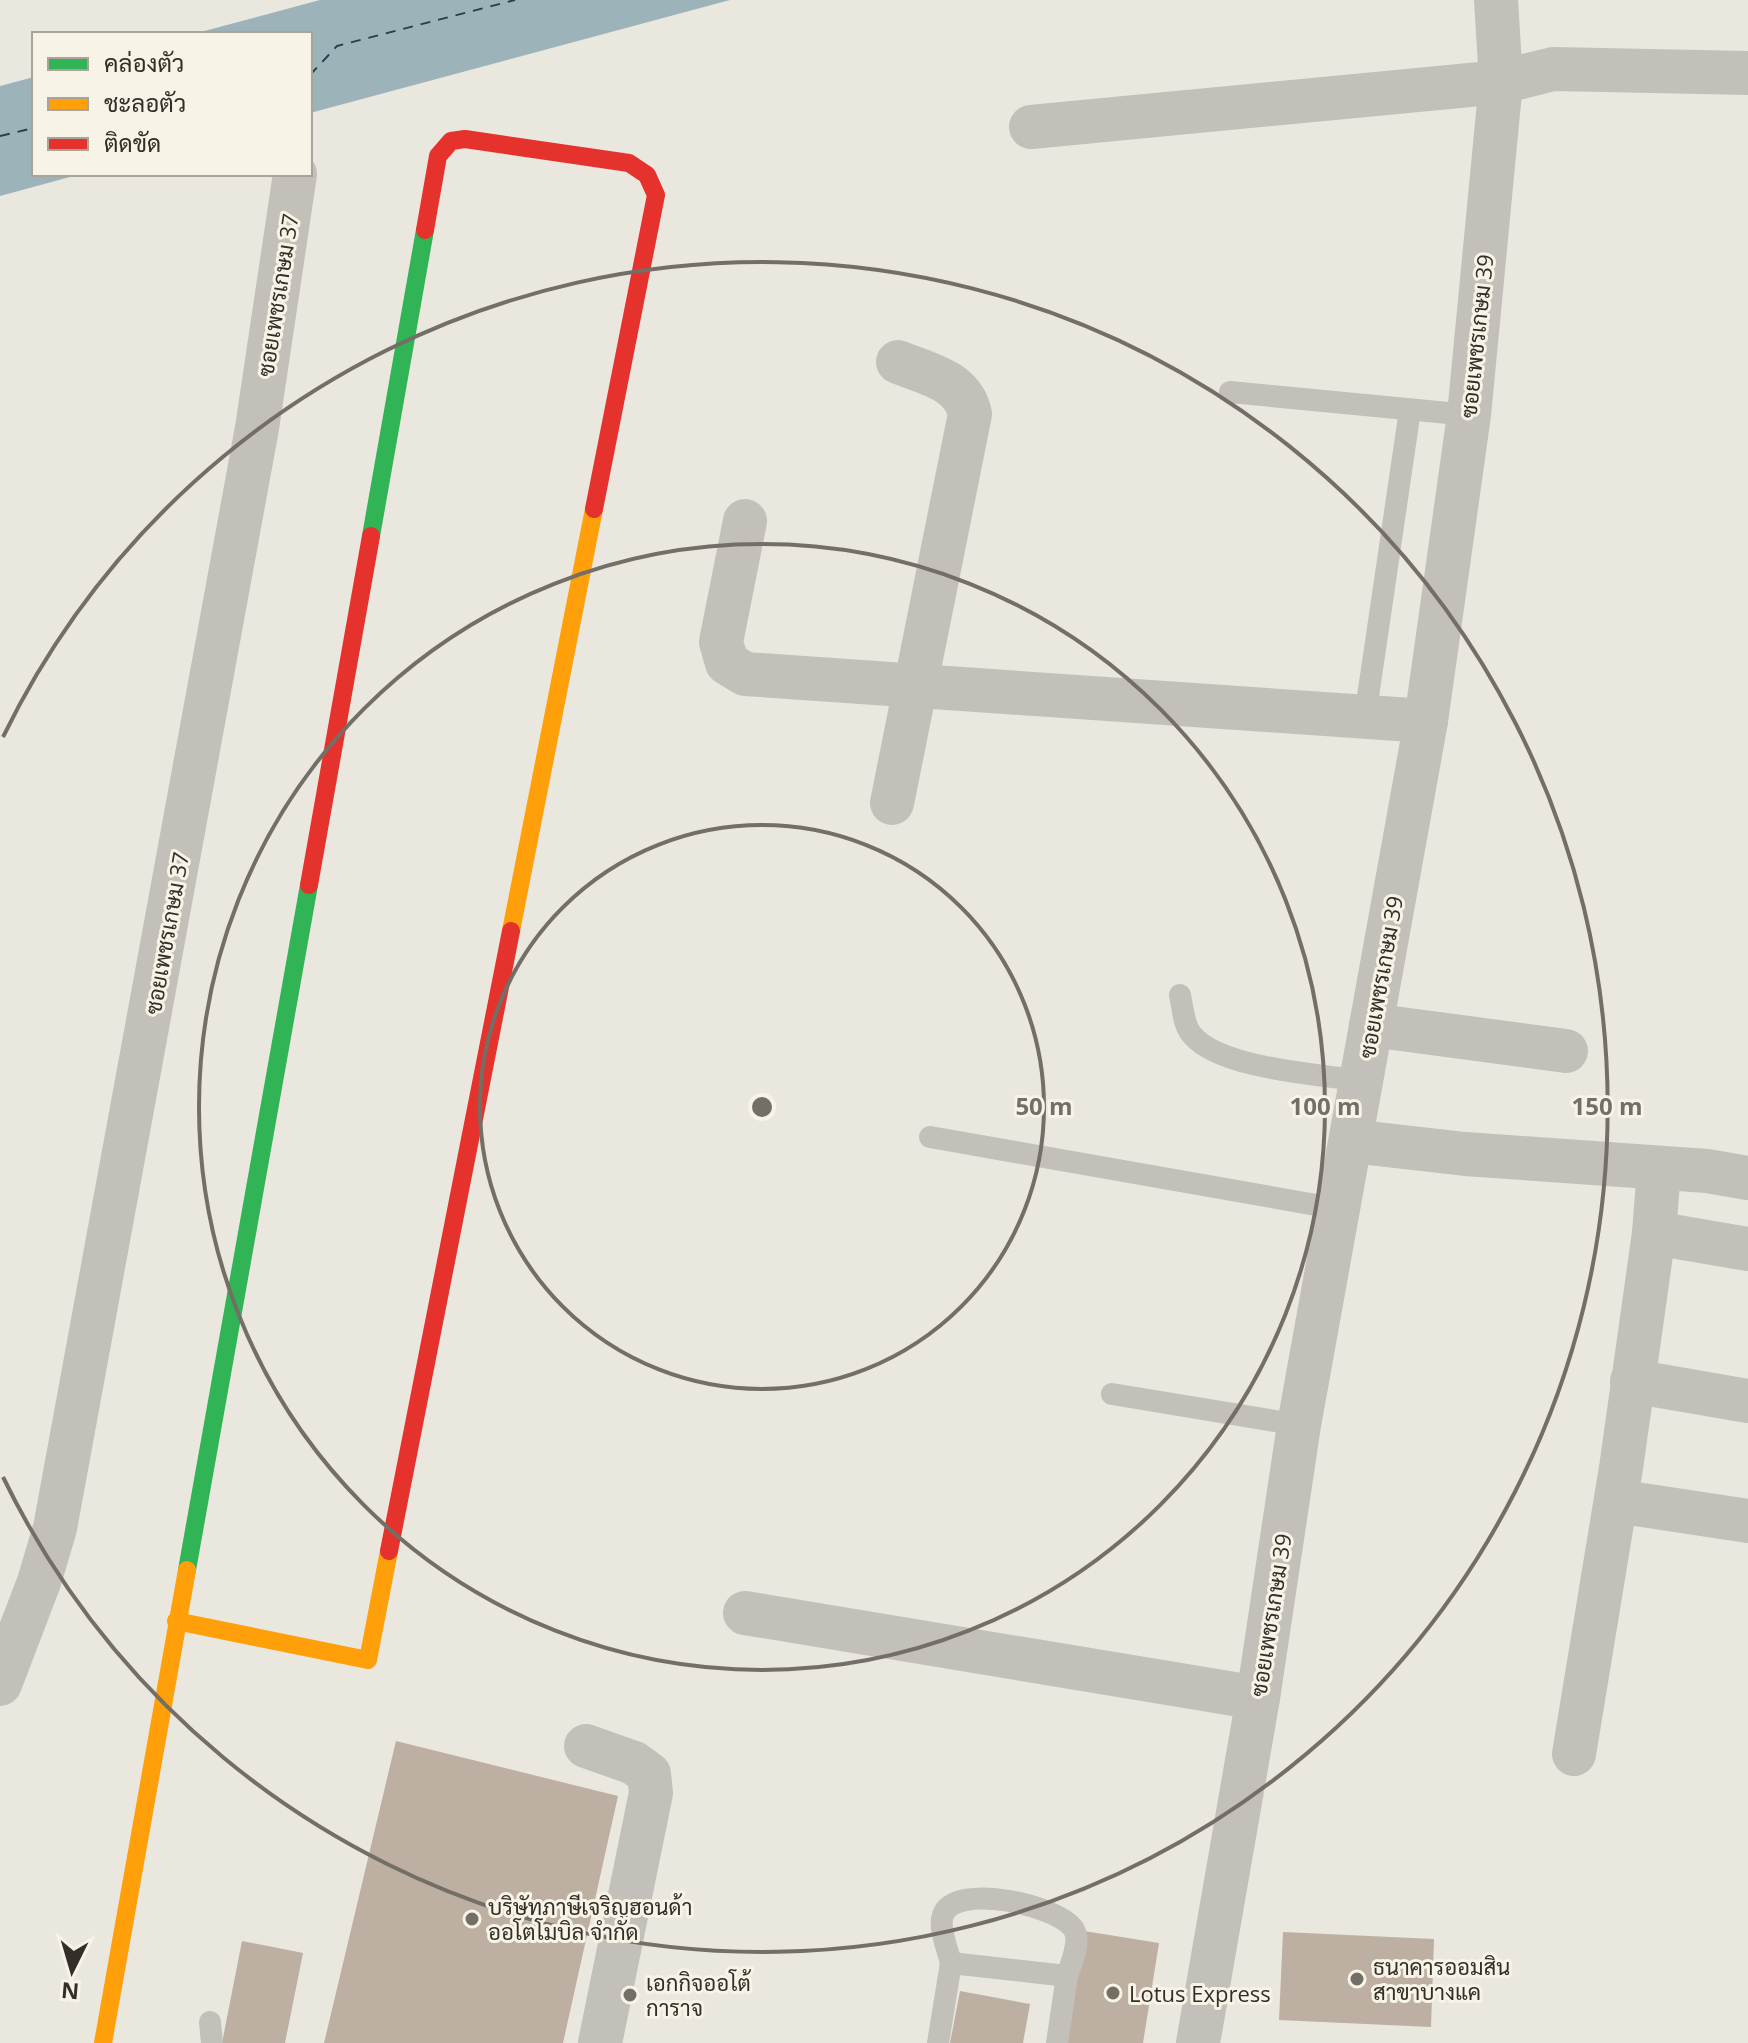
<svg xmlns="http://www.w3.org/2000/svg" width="1748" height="2043" font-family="'Open Sans',Sarabun,sans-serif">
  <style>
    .water { fill: #9db3ba }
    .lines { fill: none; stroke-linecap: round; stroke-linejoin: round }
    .ferry { stroke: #204351; stroke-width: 2; stroke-dasharray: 10 8; stroke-linecap: butt }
    .building { fill: #bdb0a2 }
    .lane { stroke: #c3c0b9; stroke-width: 22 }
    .street { stroke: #c3c0b9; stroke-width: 44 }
    .fast { stroke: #30b455; stroke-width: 18 }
    .slow { stroke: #ff9f0a; stroke-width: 18 }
    .jam { stroke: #e5322d; stroke-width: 18 }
    .ring { fill: none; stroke: #736f67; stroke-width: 4 }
    .poi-dot { fill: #736f67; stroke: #f7f3e6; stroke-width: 3 }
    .labels { text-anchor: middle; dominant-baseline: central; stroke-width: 6; stroke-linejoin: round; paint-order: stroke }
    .street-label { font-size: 22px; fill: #332e27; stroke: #f7f3e6 }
    .poi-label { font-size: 22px; fill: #332e27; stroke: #f7f3e6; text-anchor: start }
    .centre { fill: #736f67; stroke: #f7f3e6; stroke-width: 4 }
    .ring-label { font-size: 24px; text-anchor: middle; font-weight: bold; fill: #736f67; stroke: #f7f3e6; stroke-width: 6; stroke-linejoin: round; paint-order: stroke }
  </style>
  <rect width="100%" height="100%" fill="#eae7df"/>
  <g class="water">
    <path d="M 320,0 L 730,0 L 310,113 L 310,34 L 193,34 Z"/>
    <path d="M 34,77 L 34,174 L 81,174 L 0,196 L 0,86 Z"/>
  </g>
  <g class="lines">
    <g class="ferry">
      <path d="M 310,75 L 337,46 L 515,0"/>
      <path d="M 0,136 L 34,128"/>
    </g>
  </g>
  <g class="building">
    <path d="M 396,1741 L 618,1796 L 563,2043 L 324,2043 Z"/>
    <path d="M 1084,1931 L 1159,1943 L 1143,2043 L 1066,2043 Z"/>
    <path d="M 1283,1932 L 1434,1939 L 1431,2027 L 1279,2020 Z"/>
    <path d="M 242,1941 L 303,1953 L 285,2043 L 222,2043 Z"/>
    <path d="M 960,1991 L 1030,2004 L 1023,2043 L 950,2043 Z"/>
  </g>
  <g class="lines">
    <g class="lane">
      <path d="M 1230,392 L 1469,415"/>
      <path d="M 1365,717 L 1410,410"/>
      <path d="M 1180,995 C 1183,1008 1183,1026 1193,1036 C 1222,1069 1319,1074 1361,1081"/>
      <path d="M 930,1137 L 1339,1209"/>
      <path d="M 1112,1394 L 1299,1425"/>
      <path d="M 951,1963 C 948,1950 938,1928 943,1915 C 955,1882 1056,1905 1073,1928 C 1082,1940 1071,1963 1067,1976"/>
      <path d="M 210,2022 L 212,2043"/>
      <path d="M 938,2043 L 951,1963 L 1067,1976 L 1057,2043"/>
    </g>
    <g class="street">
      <path d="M 1031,127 L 1501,82 L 1553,69 L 1748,73"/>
      <path d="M 745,521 L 721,642 L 727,663 L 745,674 L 1426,721"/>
      <path d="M 892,803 L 970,414 C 963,380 927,374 898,362"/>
      <path d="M 1371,1025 L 1566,1051"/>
      <path d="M 1351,1141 L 1465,1154 L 1707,1171 L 1748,1178"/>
      <path d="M 1654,1233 L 1748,1249"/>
      <path d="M 1632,1381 L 1748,1401"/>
      <path d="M 1616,1501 L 1748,1521"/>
      <path d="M 745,1613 L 1258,1698"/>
      <path d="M 0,1684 L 39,1582 L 55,1528 L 257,428 L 295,174"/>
      <path d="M 586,1746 L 634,1763 L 649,1774 L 651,1793 L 600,2043"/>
      <path d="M 1574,1754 L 1621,1468 L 1654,1233 L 1659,1169"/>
      <path d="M 1198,2043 L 1258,1698 L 1299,1425 L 1426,721 L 1469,415 L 1501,82 L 1496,0"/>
    </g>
    <g class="fast">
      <path d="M 371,536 L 425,230"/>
      <path d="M 187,1570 L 309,885"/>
    </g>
    <g class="slow">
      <path d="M 511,931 L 594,509"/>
      <path d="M 176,1621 L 368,1660 L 389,1551"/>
      <path d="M 103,2043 L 187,1570"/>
    </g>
    <g class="jam">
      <path d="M 425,230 L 438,156 L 451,141 L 465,139 L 629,163 L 647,175 L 656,195 L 594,509"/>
      <path d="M 309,885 L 371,536"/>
      <path d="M 389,1551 L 511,931"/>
    </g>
  </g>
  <g class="ring">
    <circle cx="762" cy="1107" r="282"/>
    <circle cx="762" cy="1107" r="563"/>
    <path d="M3 737A845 845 0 1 1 3 1477"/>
  </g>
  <g class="poi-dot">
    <circle cx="472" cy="1919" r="8"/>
    <circle cx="1357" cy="1979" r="8"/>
    <circle cx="1113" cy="1993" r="8"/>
    <circle cx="630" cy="1995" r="8"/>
  </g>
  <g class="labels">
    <g class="street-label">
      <text transform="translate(277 295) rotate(-81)">ซอยเพชรเกษม 37</text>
      <text transform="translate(1476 336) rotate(-84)">ซอยเพชรเกษม 39</text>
      <text transform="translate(166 933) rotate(-80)">ซอยเพชรเกษม 37</text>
      <text transform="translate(1380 977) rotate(-80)">ซอยเพชรเกษม 39</text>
      <text transform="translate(1270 1615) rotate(-81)">ซอยเพชรเกษม 39</text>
    </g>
    <g class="poi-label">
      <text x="488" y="1906">บริษัทภาษีเจริญฮอนด้า<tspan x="488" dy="25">ออโตโมบิล จำกัด</tspan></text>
      <text x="1373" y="1966">ธนาคารออมสิน<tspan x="1373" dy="25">สาขาบางแค</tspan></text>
      <text x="646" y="1982">เอกกิจออโต้<tspan x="646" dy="25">การาจ</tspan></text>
      <text x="1129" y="1993">Lotus Express</text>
    </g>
  </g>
  <circle cx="762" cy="1107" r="12" class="centre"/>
  <g class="ring-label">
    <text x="1044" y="1115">50 m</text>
    <text x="1325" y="1115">100 m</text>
    <text x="1607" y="1115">150 m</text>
  </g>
  <rect x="32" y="32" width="280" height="144" fill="#f7f3e6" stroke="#a9a49a" stroke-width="2"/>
  <rect x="48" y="58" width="40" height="12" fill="#30b455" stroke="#a9a49a" stroke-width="2"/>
  <text x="104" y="72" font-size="24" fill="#332e27">คล่องตัว</text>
  <rect x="48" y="98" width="40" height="12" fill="#ff9f0a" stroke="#a9a49a" stroke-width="2"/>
  <text x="104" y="112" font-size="24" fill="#332e27">ชะลอตัว</text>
  <rect x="48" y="138" width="40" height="12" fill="#e5322d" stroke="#a9a49a" stroke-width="2"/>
  <text x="104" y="152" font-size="24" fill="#332e27">ติดขัด</text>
  <g transform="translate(72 1971) rotate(185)" stroke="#f7f3e6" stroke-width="6" paint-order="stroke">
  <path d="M0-6L14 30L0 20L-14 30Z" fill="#332e27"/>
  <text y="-12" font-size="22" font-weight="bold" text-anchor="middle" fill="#332e27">N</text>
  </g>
</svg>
